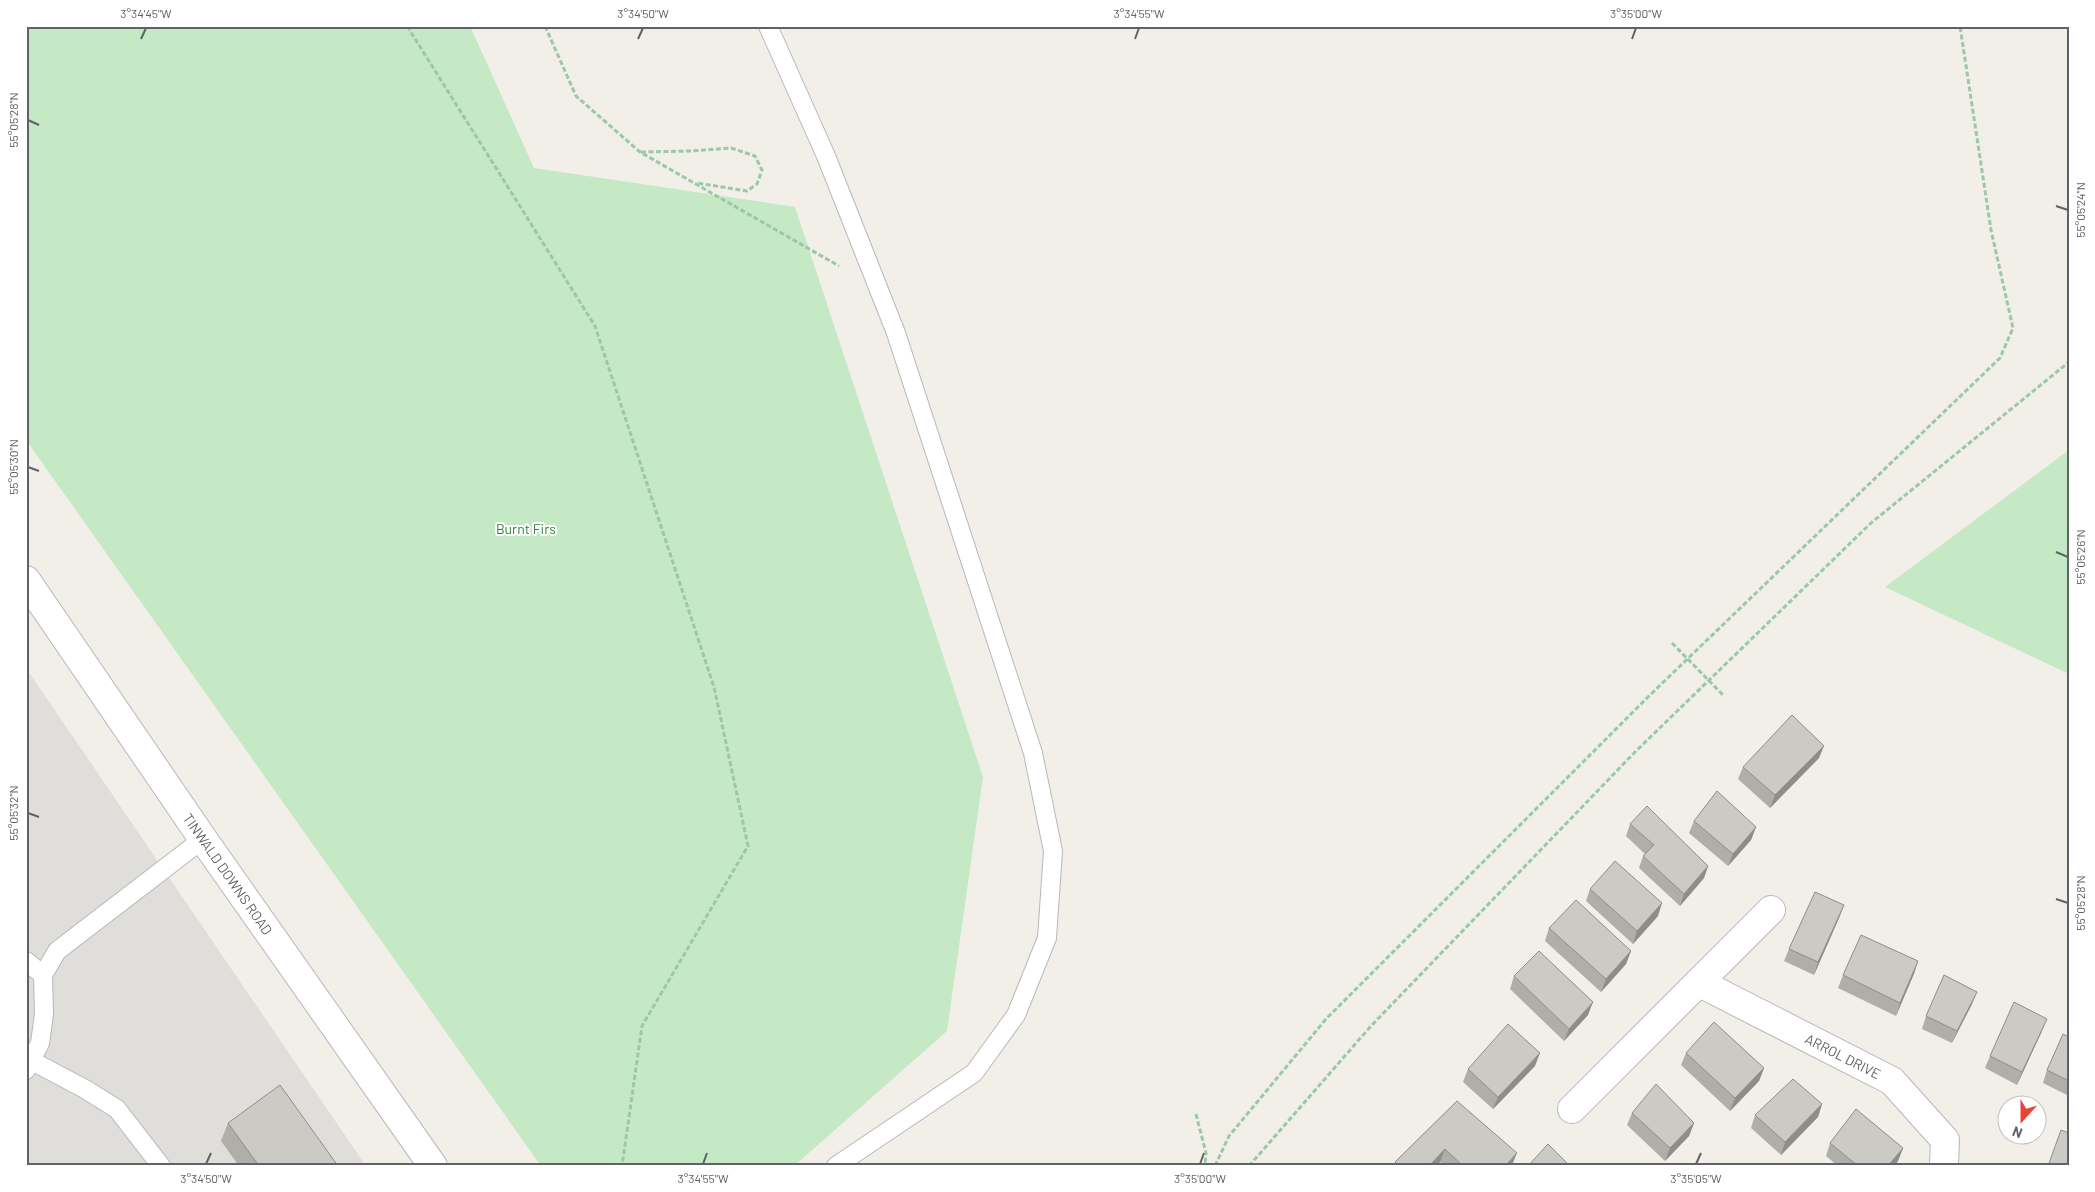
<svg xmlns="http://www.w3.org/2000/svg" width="2095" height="1192" font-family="Barlow,sans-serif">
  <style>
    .industrial { fill: #e0deda }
    .green { fill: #c5e8c5 }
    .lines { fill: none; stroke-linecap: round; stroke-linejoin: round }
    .lane-casing { stroke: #b5b8bc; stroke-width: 20 }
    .street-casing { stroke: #b5b8bc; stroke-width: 30 }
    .path { stroke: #9cc7a9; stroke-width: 3; stroke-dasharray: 5 2.5; stroke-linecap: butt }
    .lane { stroke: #fff; stroke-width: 18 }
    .street { stroke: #fff; stroke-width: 28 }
    .path-bridge { stroke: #9cc7a9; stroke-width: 3; stroke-dasharray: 5 2.5; stroke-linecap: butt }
    .wall { fill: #afaea9 }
    .shaded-wall { fill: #8f8d8a }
    .building { fill: #cccac5; stroke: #8f8d8a }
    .ticks { fill: none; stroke: #5f6368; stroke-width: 2 }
    .labels { text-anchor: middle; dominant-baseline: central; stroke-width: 4; stroke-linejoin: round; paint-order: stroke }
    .park-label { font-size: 14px; fill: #348238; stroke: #fff }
    .street-label { font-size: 14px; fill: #5f6368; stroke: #fff }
    .neatline { fill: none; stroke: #5f6368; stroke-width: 2 }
    .ticks-label { font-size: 12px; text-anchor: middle; fill: #5f6368 }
  </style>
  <rect width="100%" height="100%" fill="#f1efe8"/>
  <path class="industrial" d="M 26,668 L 366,1166 L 26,1166 Z"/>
  <g class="green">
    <path d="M 26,26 L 470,26 L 534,168 L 795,207 L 983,777 L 947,1031 L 794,1166 L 541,1166 L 26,440 Z"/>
    <path d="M 2069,450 L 2069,674 L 1885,587 Z"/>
  </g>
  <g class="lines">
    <g class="lane-casing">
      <g id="lane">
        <path d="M 768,26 L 826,156 L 896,333 L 1033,753 L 1053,851 L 1047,938 L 1016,1015 L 974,1073 L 836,1166"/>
        <path d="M 26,961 L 43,975"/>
        <path d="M 32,1061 L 85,1089 L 117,1109 L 161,1166"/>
        <path d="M 26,1070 L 40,1043 L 44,1014 L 43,975 L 57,951 L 203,839"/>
      </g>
    </g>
    <g class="street-casing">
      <g id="street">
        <path d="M 26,580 L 203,839 L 433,1166"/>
        <path d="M 1700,983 L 1892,1081 L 1945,1140 L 1944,1166"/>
        <path d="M 1572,1109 L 1771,910"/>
      </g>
    </g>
    <g class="path">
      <path d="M 407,26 L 595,326 L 714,687 L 748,846 L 642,1026 L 622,1166"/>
      <path d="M 545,26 L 576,96 L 640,152 L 839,266"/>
      <path d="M 641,152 L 691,151 L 731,148 L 755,156 L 762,170 L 757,184 L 747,191 L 697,183"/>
      <path d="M 1196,1114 L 1206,1153 L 1205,1166"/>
      <path d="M 1215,1166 L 1229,1136 L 1326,1019 L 1651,694 L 2000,358 L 2013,328 L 1991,230 L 1960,26"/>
      <path d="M 1249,1166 L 1371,1026 L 1636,751 L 1871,523 L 2069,362"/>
    </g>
    <use href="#lane" class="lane"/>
    <use href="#street" class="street"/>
    <path class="path-bridge" d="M 1672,643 L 1723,695"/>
  </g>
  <g class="wall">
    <path d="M 1819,758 L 1770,808 L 1738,779 L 1743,767 Z"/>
    <path d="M 1694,821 L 1756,827 L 1751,840 L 1728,866 L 1689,833 Z"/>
    <path d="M 1630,824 L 1708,866 L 1704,878 L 1680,906 L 1639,868 L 1643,856 L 1645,854 L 1626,836 Z"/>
    <path d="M 1590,889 L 1658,916 L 1633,944 L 1586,901 Z"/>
    <path d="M 1844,905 L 1839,918 L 1814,975 L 1784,961 L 1789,949 Z"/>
    <path d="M 1549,928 L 1631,951 L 1626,964 L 1601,992 L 1545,941 Z"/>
    <path d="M 1918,961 L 1896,1016 L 1838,988 L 1843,975 Z"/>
    <path d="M 1514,976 L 1588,1015 L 1564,1041 L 1510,989 Z"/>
    <path d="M 1972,1004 L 1952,1043 L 1922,1029 L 1926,1016 Z"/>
    <path d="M 2042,1031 L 2017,1085 L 1985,1068 L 1990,1056 Z"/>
    <path d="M 2069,1037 L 2069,1096 L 2043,1083 L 2047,1070 Z"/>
    <path d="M 1686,1053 L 1764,1068 L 1759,1081 L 1730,1111 L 1681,1065 Z"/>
    <path d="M 1535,1066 L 1493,1109 L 1463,1082 L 1468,1069 Z"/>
    <path d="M 1457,1101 L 1512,1165 L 1512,1166 L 1445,1166 L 1440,1162 L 1437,1166 L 1394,1166 L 1395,1162 Z"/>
    <path d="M 1822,1104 L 1818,1117 L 1781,1155 L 1751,1128 L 1755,1115 Z"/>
    <path d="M 1632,1113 L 1694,1123 L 1689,1136 L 1665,1161 L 1627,1125 Z"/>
    <path d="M 228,1123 L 338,1166 L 239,1166 L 221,1141 Z"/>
    <path d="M 1830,1143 L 1903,1148 L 1898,1161 L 1894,1166 L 1838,1166 L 1826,1156 Z"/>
  </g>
  <g class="shaded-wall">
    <path d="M 1824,746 L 1819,758 L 1770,808 L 1775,795 Z"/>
    <path d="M 1756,827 L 1751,840 L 1728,866 L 1733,854 Z"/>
    <path d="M 1708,866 L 1704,878 L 1680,906 L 1684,894 Z"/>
    <path d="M 1662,903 L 1658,916 L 1633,944 L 1637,931 Z"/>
    <path d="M 1844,905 L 1839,918 L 1814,975 L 1818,962 Z"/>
    <path d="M 1631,951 L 1626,964 L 1601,992 L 1606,979 Z"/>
    <path d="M 1918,961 L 1914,974 L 1896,1016 L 1900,1003 Z"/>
    <path d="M 1977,992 L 1972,1004 L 1952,1043 L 1957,1031 Z"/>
    <path d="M 1593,1002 L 1588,1015 L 1564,1041 L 1569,1029 Z"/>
    <path d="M 2047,1019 L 2042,1031 L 2017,1085 L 2022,1072 Z"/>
    <path d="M 1540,1053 L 1535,1066 L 1493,1109 L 1498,1097 Z"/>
    <path d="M 1764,1068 L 1759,1081 L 1730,1111 L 1735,1098 Z"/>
    <path d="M 1822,1104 L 1818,1117 L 1781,1155 L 1785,1142 Z"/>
    <path d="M 1694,1123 L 1689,1136 L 1665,1161 L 1670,1148 Z"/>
    <path d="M 1903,1148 L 1898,1161 L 1894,1166 L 1888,1166 Z"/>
    <path d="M 1445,1149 L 1440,1162 L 1437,1166 L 1429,1166 Z"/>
    <path d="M 1517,1153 L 1512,1165 L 1505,1166 Z"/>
  </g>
  <g class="building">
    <path d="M 1792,715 L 1824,746 L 1775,795 L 1743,767 Z"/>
    <path d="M 1717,791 L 1756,827 L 1733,854 L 1694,821 Z"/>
    <path d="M 1647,806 L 1708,866 L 1684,894 L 1643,856 L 1654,845 L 1630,824 Z"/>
    <path d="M 1615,861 L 1662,903 L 1637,931 L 1590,889 Z"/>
    <path d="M 1815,892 L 1844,905 L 1818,962 L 1789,949 Z"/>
    <path d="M 1576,900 L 1631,951 L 1606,979 L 1549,928 Z"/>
    <path d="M 1861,935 L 1918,961 L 1900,1003 L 1843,975 Z"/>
    <path d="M 1539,951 L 1593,1002 L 1569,1029 L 1514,976 Z"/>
    <path d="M 1944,975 L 1977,992 L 1957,1031 L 1926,1016 Z"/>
    <path d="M 2014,1002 L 2047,1019 L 2022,1072 L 1990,1056 Z"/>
    <path d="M 1714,1022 L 1764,1068 L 1735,1098 L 1686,1053 Z"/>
    <path d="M 1508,1024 L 1540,1053 L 1498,1097 L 1468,1069 Z"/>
    <path d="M 2063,1034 L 2069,1037 L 2069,1081 L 2047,1070 Z"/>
    <path d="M 1793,1079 L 1822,1104 L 1785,1142 L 1755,1115 Z"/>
    <path d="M 1656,1084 L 1694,1123 L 1670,1148 L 1632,1113 Z"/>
    <path d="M 280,1085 L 338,1166 L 259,1166 L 228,1123 Z"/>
    <path d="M 1457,1101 L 1517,1153 L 1505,1166 L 1463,1166 L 1445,1149 L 1429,1166 L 1398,1166 L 1395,1162 Z"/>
    <path d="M 1856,1109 L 1903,1148 L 1888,1166 L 1858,1166 L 1830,1143 Z"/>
    <path d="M 2061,1130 L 2069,1133 L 2069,1166 L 2048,1166 Z"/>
    <path d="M 1548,1144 L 1570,1166 L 1528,1166 Z"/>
  </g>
  <path class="ticks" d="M 141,39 L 146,28M 638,39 L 643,28M 1135,39 L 1139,28M 1632,39 L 1636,28M 28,120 L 39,125M 2056,206 L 2068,210M 28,467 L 39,471M 2056,552 L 2068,557M 28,813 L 39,817M 2056,899 L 2068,903M 206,1164 L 211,1153M 703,1164 L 707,1153M 1200,1164 L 1204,1153M 1696,1164 L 1701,1153"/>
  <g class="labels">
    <g class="park-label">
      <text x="526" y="528">Burnt Firs</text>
    </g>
    <g class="street-label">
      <text transform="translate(228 874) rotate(55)">TINWALD DOWNS ROAD</text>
      <text transform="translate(1843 1056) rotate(27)">ARROL DRIVE</text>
    </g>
  </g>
  <rect width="2095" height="1192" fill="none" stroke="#ffffff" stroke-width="55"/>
  <g transform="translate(2022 1120) rotate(201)"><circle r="24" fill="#ffffff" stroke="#bfc1c3"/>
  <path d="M0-4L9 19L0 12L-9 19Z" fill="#ea4335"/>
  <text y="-8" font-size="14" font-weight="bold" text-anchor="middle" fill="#5f6368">N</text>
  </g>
  <rect x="28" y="28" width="2040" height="1136" class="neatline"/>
  <g class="ticks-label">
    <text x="146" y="18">3°34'45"W</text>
    <text x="643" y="18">3°34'50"W</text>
    <text x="1139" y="18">3°34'55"W</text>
    <text x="1636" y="18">3°35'00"W</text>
    <text transform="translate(14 120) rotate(-90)" y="4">55°05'28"N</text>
    <text transform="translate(2081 210) rotate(-90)" y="4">55°05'24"N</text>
    <text transform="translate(14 467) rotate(-90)" y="4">55°05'30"N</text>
    <text transform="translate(2081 557) rotate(-90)" y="4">55°05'26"N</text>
    <text transform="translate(14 813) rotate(-90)" y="4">55°05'32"N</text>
    <text transform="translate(2081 903) rotate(-90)" y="4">55°05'28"N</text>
    <text x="206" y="1183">3°34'50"W</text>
    <text x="703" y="1183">3°34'55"W</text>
    <text x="1200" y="1183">3°35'00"W</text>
    <text x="1696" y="1183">3°35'05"W</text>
  </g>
</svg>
